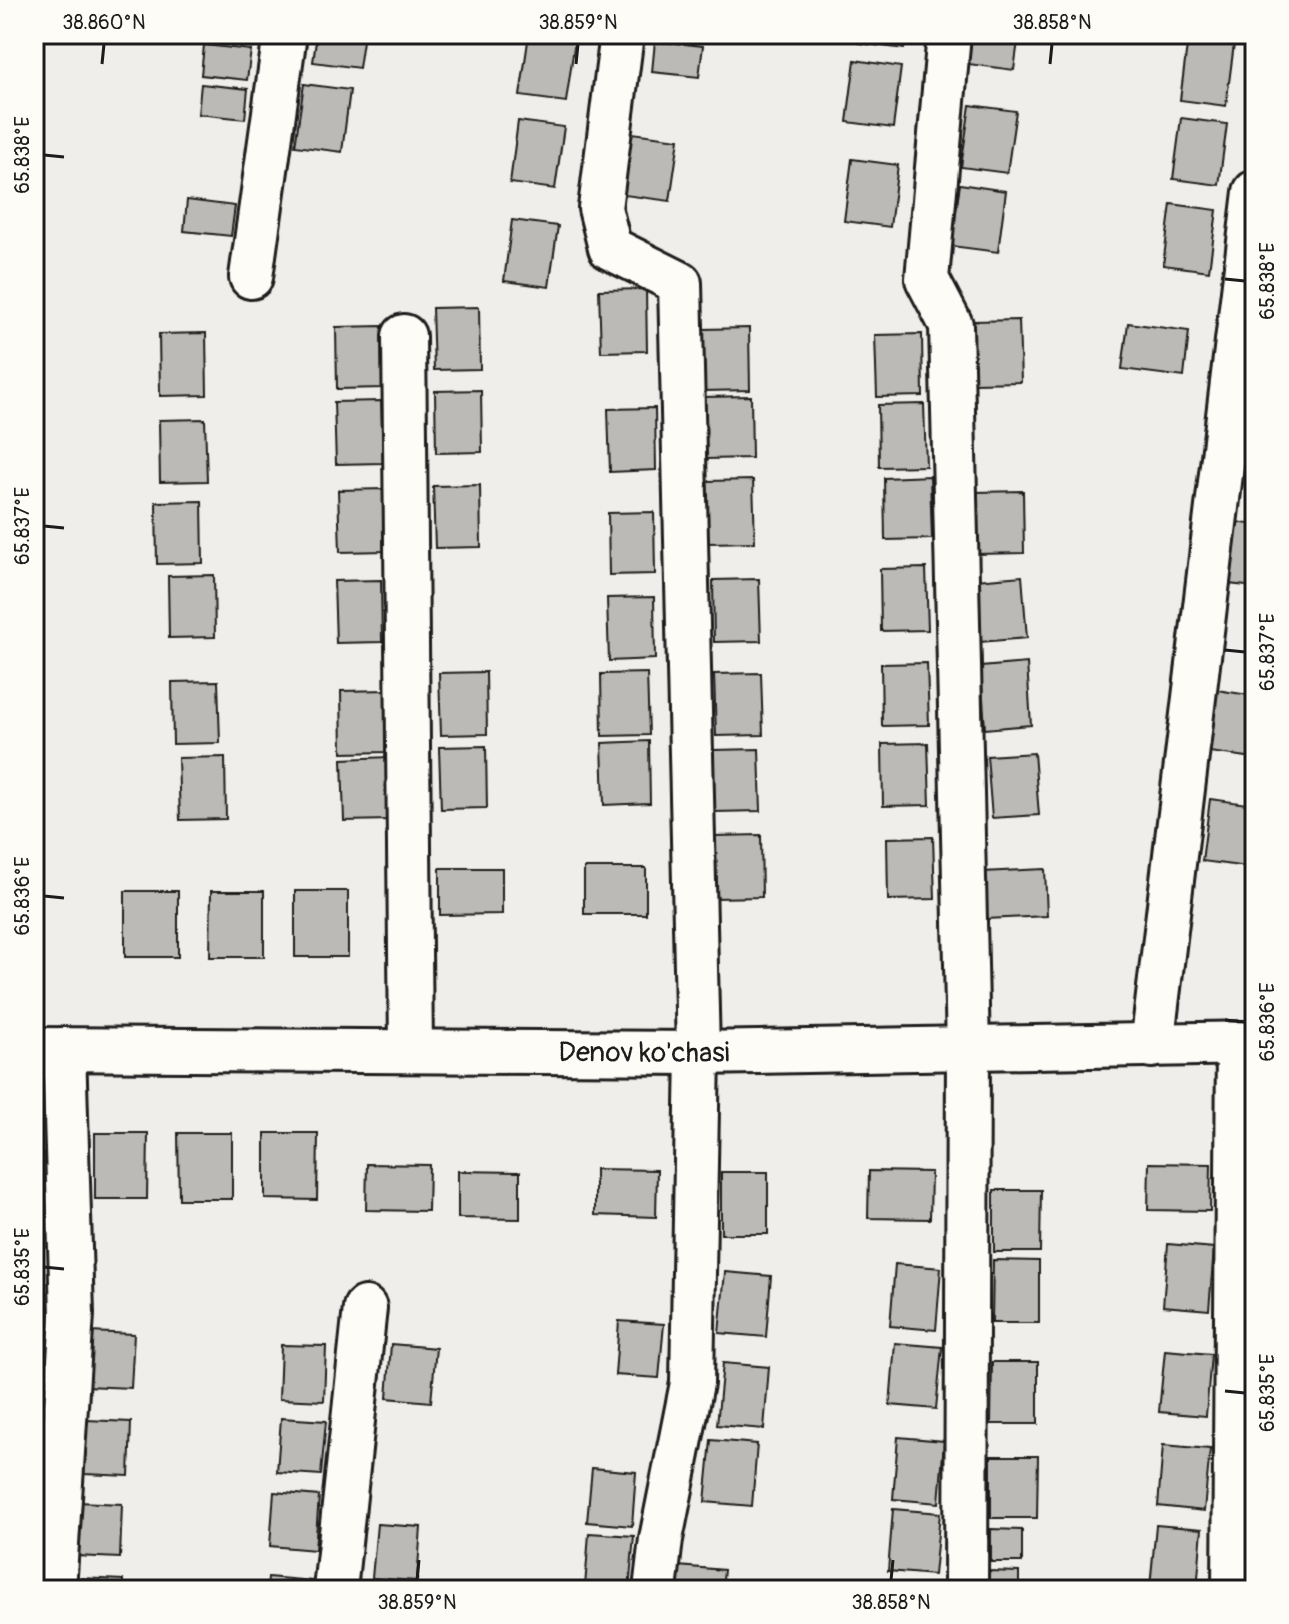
<svg xmlns="http://www.w3.org/2000/svg" width="1289" height="1624" font-family="Pangolin,sans-serif">
  <style>
    .building { fill: #bbbab6; stroke: #1c1c1c; stroke-width: 2 }
    .lines { fill: none; stroke-linecap: round; stroke-linejoin: round }
    .minor-casing { stroke: #1c1c1c; stroke-width: 48 }
    .minor { stroke: #fdfcf7; stroke-width: 42 }
    .ticks { fill: none; stroke: #1c1c1c; stroke-width: 3 }
    .labels { text-anchor: middle; dominant-baseline: central; stroke-width: 7; stroke-linejoin: round; paint-order: stroke }
    .street-label { font-size: 28px; fill: #1c1c1c; stroke: #fdfcf7 }
    .neatline { fill: none; stroke: #1c1c1c; stroke-width: 3 }
    .ticks-label { font-size: 20px; text-anchor: middle; fill: #1c1c1c }
  </style>
  <rect width="100%" height="100%" fill="#f0eeea"/>
  <filter id="ink" filterUnits="userSpaceOnUse"><feTurbulence type="fractalNoise" baseFrequency=".0125" numOctaves="2"/><feDisplacementMap in="SourceGraphic" scale="16" xChannelSelector="R" yChannelSelector="G"/><feConvolveMatrix kernelMatrix="1 2 1 2 8 2 1 2 1" color-interpolation-filters="sRGB"/></filter>
  <g filter="url(#ink)">
    <g class="building">
      <path d="M 317,34 L 364,34 L 359,68 L 313,62 Z"/>
      <path d="M 529,34 L 575,40 L 566,102 L 520,96 Z"/>
      <path d="M 859,34 L 906,34 L 904,49 L 858,43 Z"/>
      <path d="M 972,34 L 1019,34 L 1014,70 L 968,64 Z"/>
      <path d="M 1188,38 L 1234,44 L 1226,106 L 1180,100 Z"/>
      <path d="M 655,41 L 703,46 L 699,77 L 652,72 Z"/>
      <path d="M 204,45 L 251,50 L 247,80 L 201,75 Z"/>
      <path d="M 855,60 L 901,67 L 893,128 L 847,122 Z"/>
      <path d="M 201,84 L 248,89 L 245,119 L 198,114 Z"/>
      <path d="M 304,84 L 350,90 L 342,152 L 295,146 Z"/>
      <path d="M 970,105 L 1016,111 L 1007,173 L 961,167 Z"/>
      <path d="M 1181,118 L 1227,124 L 1219,185 L 1173,179 Z"/>
      <path d="M 518,121 L 564,127 L 555,189 L 510,183 Z"/>
      <path d="M 632,133 L 679,139 L 670,201 L 624,195 Z"/>
      <path d="M 852,159 L 898,165 L 890,227 L 844,221 Z"/>
      <path d="M 960,184 L 1006,191 L 998,252 L 951,246 Z"/>
      <path d="M 187,200 L 235,206 L 231,236 L 184,231 Z"/>
      <path d="M 1171,204 L 1217,210 L 1209,271 L 1163,265 Z"/>
      <path d="M 512,220 L 558,226 L 549,287 L 504,281 Z"/>
      <path d="M 646,289 L 647,351 L 601,352 L 599,290 Z"/>
      <path d="M 479,307 L 480,369 L 434,370 L 432,308 Z"/>
      <path d="M 1019,320 L 1021,382 L 974,383 L 973,321 Z"/>
      <path d="M 1128,323 L 1189,331 L 1184,377 L 1122,369 Z"/>
      <path d="M 382,326 L 384,388 L 337,389 L 336,327 Z"/>
      <path d="M 749,328 L 750,390 L 704,391 L 703,329 Z"/>
      <path d="M 206,333 L 207,395 L 160,396 L 159,334 Z"/>
      <path d="M 922,334 L 923,396 L 877,397 L 875,335 Z"/>
      <path d="M 1255,360 L 1255,422 L 1242,421 Z"/>
      <path d="M 481,390 L 482,452 L 436,453 L 435,391 Z"/>
      <path d="M 751,396 L 752,458 L 706,459 L 704,397 Z"/>
      <path d="M 381,401 L 383,463 L 336,464 L 334,402 Z"/>
      <path d="M 924,404 L 926,466 L 879,467 L 878,405 Z"/>
      <path d="M 655,408 L 656,470 L 610,472 L 608,409 Z"/>
      <path d="M 205,419 L 207,481 L 160,482 L 159,420 Z"/>
      <path d="M 930,476 L 932,539 L 885,540 L 884,478 Z"/>
      <path d="M 753,480 L 755,542 L 708,543 L 707,481 Z"/>
      <path d="M 480,485 L 481,547 L 435,548 L 433,486 Z"/>
      <path d="M 385,489 L 386,551 L 340,552 L 338,490 Z"/>
      <path d="M 1023,491 L 1024,553 L 977,554 L 976,492 Z"/>
      <path d="M 202,501 L 203,563 L 157,564 L 156,502 Z"/>
      <path d="M 654,512 L 655,574 L 609,575 L 608,513 Z"/>
      <path d="M 1237,522 L 1255,525 L 1255,587 L 1229,584 Z"/>
      <path d="M 926,568 L 928,630 L 881,631 L 880,569 Z"/>
      <path d="M 214,575 L 215,637 L 169,638 L 168,576 Z"/>
      <path d="M 1022,576 L 1027,638 L 980,642 L 976,580 Z"/>
      <path d="M 759,579 L 761,641 L 714,642 L 713,580 Z"/>
      <path d="M 381,580 L 382,642 L 336,643 L 334,581 Z"/>
      <path d="M 654,597 L 655,659 L 609,661 L 607,598 Z"/>
      <path d="M 927,663 L 929,725 L 882,726 L 881,664 Z"/>
      <path d="M 1027,663 L 1031,725 L 985,729 L 981,667 Z"/>
      <path d="M 486,672 L 487,734 L 441,735 L 439,673 Z"/>
      <path d="M 647,673 L 649,735 L 602,736 L 601,674 Z"/>
      <path d="M 761,673 L 763,735 L 716,736 L 714,674 Z"/>
      <path d="M 218,681 L 220,743 L 173,744 L 172,682 Z"/>
      <path d="M 387,690 L 388,752 L 342,753 L 341,691 Z"/>
      <path d="M 1217,690 L 1255,696 L 1255,758 L 1209,752 Z"/>
      <path d="M 649,741 L 650,803 L 604,805 L 602,743 Z"/>
      <path d="M 928,743 L 930,805 L 883,806 L 882,744 Z"/>
      <path d="M 486,746 L 487,808 L 441,809 L 439,747 Z"/>
      <path d="M 759,749 L 761,811 L 714,812 L 713,750 Z"/>
      <path d="M 1034,753 L 1039,815 L 992,818 L 987,756 Z"/>
      <path d="M 225,757 L 226,819 L 180,820 L 178,758 Z"/>
      <path d="M 389,757 L 390,820 L 344,821 L 342,759 Z"/>
      <path d="M 1210,799 L 1255,805 L 1247,867 L 1202,861 Z"/>
      <path d="M 761,835 L 762,897 L 715,898 L 714,836 Z"/>
      <path d="M 933,837 L 935,899 L 888,900 L 887,838 Z"/>
      <path d="M 440,868 L 502,868 L 502,914 L 440,915 Z"/>
      <rect x="584" y="868" width="62" height="46"/>
      <path d="M 1045,869 L 1047,916 L 986,919 L 983,872 Z"/>
      <rect x="125" y="891" width="53" height="66"/>
      <path d="M 211,891 L 264,891 L 264,957 L 210,957 Z"/>
      <rect x="295" y="891" width="53" height="66"/>
      <path d="M 95,1133 L 148,1133 L 147,1199 L 95,1199 Z"/>
      <path d="M 178,1133 L 232,1133 L 232,1199 L 179,1199 Z"/>
      <path d="M 265,1133 L 318,1133 L 317,1200 L 265,1199 Z"/>
      <path d="M 1149,1163 L 1211,1164 L 1210,1211 L 1148,1210 Z"/>
      <path d="M 367,1164 L 429,1165 L 428,1211 L 366,1210 Z"/>
      <path d="M 595,1169 L 657,1170 L 656,1217 L 595,1215 Z"/>
      <path d="M 458,1171 L 520,1172 L 520,1219 L 458,1218 Z"/>
      <path d="M 869,1171 L 931,1172 L 930,1219 L 868,1218 Z"/>
      <rect x="721" y="1172" width="47" height="62"/>
      <path d="M 994,1190 L 1041,1190 L 1040,1252 L 994,1252 Z"/>
      <path d="M 1168,1244 L 1214,1248 L 1209,1310 L 1163,1306 Z"/>
      <path d="M 993,1260 L 1039,1261 L 1039,1323 L 992,1323 Z"/>
      <path d="M 895,1264 L 941,1268 L 936,1330 L 890,1326 Z"/>
      <path d="M 725,1272 L 771,1276 L 766,1337 L 719,1333 Z"/>
      <path d="M 619,1321 L 664,1324 L 659,1378 L 615,1375 Z"/>
      <path d="M 89,1332 L 134,1334 L 131,1388 L 86,1386 Z"/>
      <path d="M 895,1343 L 942,1347 L 936,1409 L 890,1405 Z"/>
      <path d="M 391,1344 L 436,1348 L 431,1402 L 387,1398 Z"/>
      <path d="M 281,1345 L 326,1346 L 324,1401 L 279,1399 Z"/>
      <path d="M 1165,1350 L 1211,1354 L 1206,1416 L 1159,1412 Z"/>
      <path d="M 992,1362 L 1038,1362 L 1038,1424 L 991,1424 Z"/>
      <path d="M 723,1363 L 769,1367 L 764,1429 L 717,1425 Z"/>
      <path d="M 281,1418 L 326,1421 L 321,1475 L 277,1472 Z"/>
      <path d="M 86,1420 L 131,1422 L 129,1476 L 84,1474 Z"/>
      <path d="M 898,1437 L 944,1441 L 939,1503 L 893,1499 Z"/>
      <path d="M 711,1440 L 757,1444 L 752,1506 L 705,1502 Z"/>
      <path d="M 1163,1445 L 1210,1449 L 1204,1511 L 1158,1506 Z"/>
      <path d="M 991,1456 L 1038,1456 L 1037,1518 L 991,1518 Z"/>
      <path d="M 592,1468 L 636,1472 L 632,1526 L 587,1522 Z"/>
      <path d="M 274,1492 L 319,1496 L 315,1550 L 270,1546 Z"/>
      <path d="M 78,1502 L 122,1504 L 120,1558 L 75,1556 Z"/>
      <path d="M 893,1509 L 940,1513 L 934,1575 L 888,1571 Z"/>
      <path d="M 377,1524 L 421,1527 L 417,1581 L 372,1578 Z"/>
      <path d="M 1156,1525 L 1202,1529 L 1197,1590 L 1150,1587 Z"/>
      <path d="M 991,1529 L 1022,1530 L 1022,1562 L 991,1562 Z"/>
      <path d="M 589,1533 L 634,1536 L 629,1590 L 585,1587 Z"/>
      <path d="M 678,1566 L 724,1570 L 722,1590 L 675,1590 Z"/>
      <path d="M 988,1571 L 1019,1572 L 1019,1590 L 988,1590 Z"/>
      <path d="M 268,1577 L 312,1581 L 312,1590 L 267,1590 Z"/>
      <path d="M 79,1578 L 123,1580 L 123,1590 L 78,1590 Z"/>
    </g>
    <g class="lines">
      <g class="minor-casing">
        <g id="minor">
          <path d="M 622,34 L 600,208 L 610,248 L 680,283 L 698,1053 L 692,1383 L 661,1539 L 655,1590"/>
          <path d="M 949,34 L 927,279 L 951,325 L 968,1049 L 966,1590"/>
          <path d="M 251,277 L 285,34"/>
          <path d="M 404,336 L 411,1050"/>
          <path d="M 1152,1046 L 1255,192"/>
          <path id="s1" d="M 34,1049 L 698,1053 L 1255,1043"/>
          <path d="M 54,1590 L 72,1314 L 64,1049"/>
          <path d="M 335,1590 L 365,1308"/>
          <path d="M 1234,1590 L 1238,1044"/>
        </g>
      </g>
      <use href="#minor" class="minor"/>
    </g>
  </g>
  <path class="ticks" d="M 102,64 L 104,44M 576,64 L 578,44M 1050,64 L 1052,44M 44,155 L 64,157M 1225,279 L 1245,281M 44,526 L 64,528M 1225,650 L 1245,652M 44,896 L 64,898M 1225,1020 L 1245,1022M 44,1267 L 64,1269M 1225,1391 L 1245,1393M 417,1580 L 419,1560M 891,1580 L 893,1560"/>
  <g class="labels">
    <g class="street-label">
      <text stroke="none"><textPath href="#s1" startOffset="610">Denov ko'chasi</textPath></text>
    </g>
  </g>
  <rect width="1289" height="1624" fill="none" stroke="#fdfcf7" stroke-width="88"/>
  <rect x="44" y="44" width="1201" height="1536" class="neatline"/>
  <g class="ticks-label">
    <text x="104" y="29">38.860°N</text>
    <text x="578" y="29">38.859°N</text>
    <text x="1052" y="29">38.858°N</text>
    <text transform="translate(22 155) rotate(-90)" y="7">65.838°E</text>
    <text transform="translate(1267 281) rotate(-90)" y="7">65.838°E</text>
    <text transform="translate(22 526) rotate(-90)" y="7">65.837°E</text>
    <text transform="translate(1267 652) rotate(-90)" y="7">65.837°E</text>
    <text transform="translate(22 896) rotate(-90)" y="7">65.836°E</text>
    <text transform="translate(1267 1022) rotate(-90)" y="7">65.836°E</text>
    <text transform="translate(22 1267) rotate(-90)" y="7">65.835°E</text>
    <text transform="translate(1267 1393) rotate(-90)" y="7">65.835°E</text>
    <text x="417" y="1609">38.859°N</text>
    <text x="891" y="1609">38.858°N</text>
  </g>
</svg>
